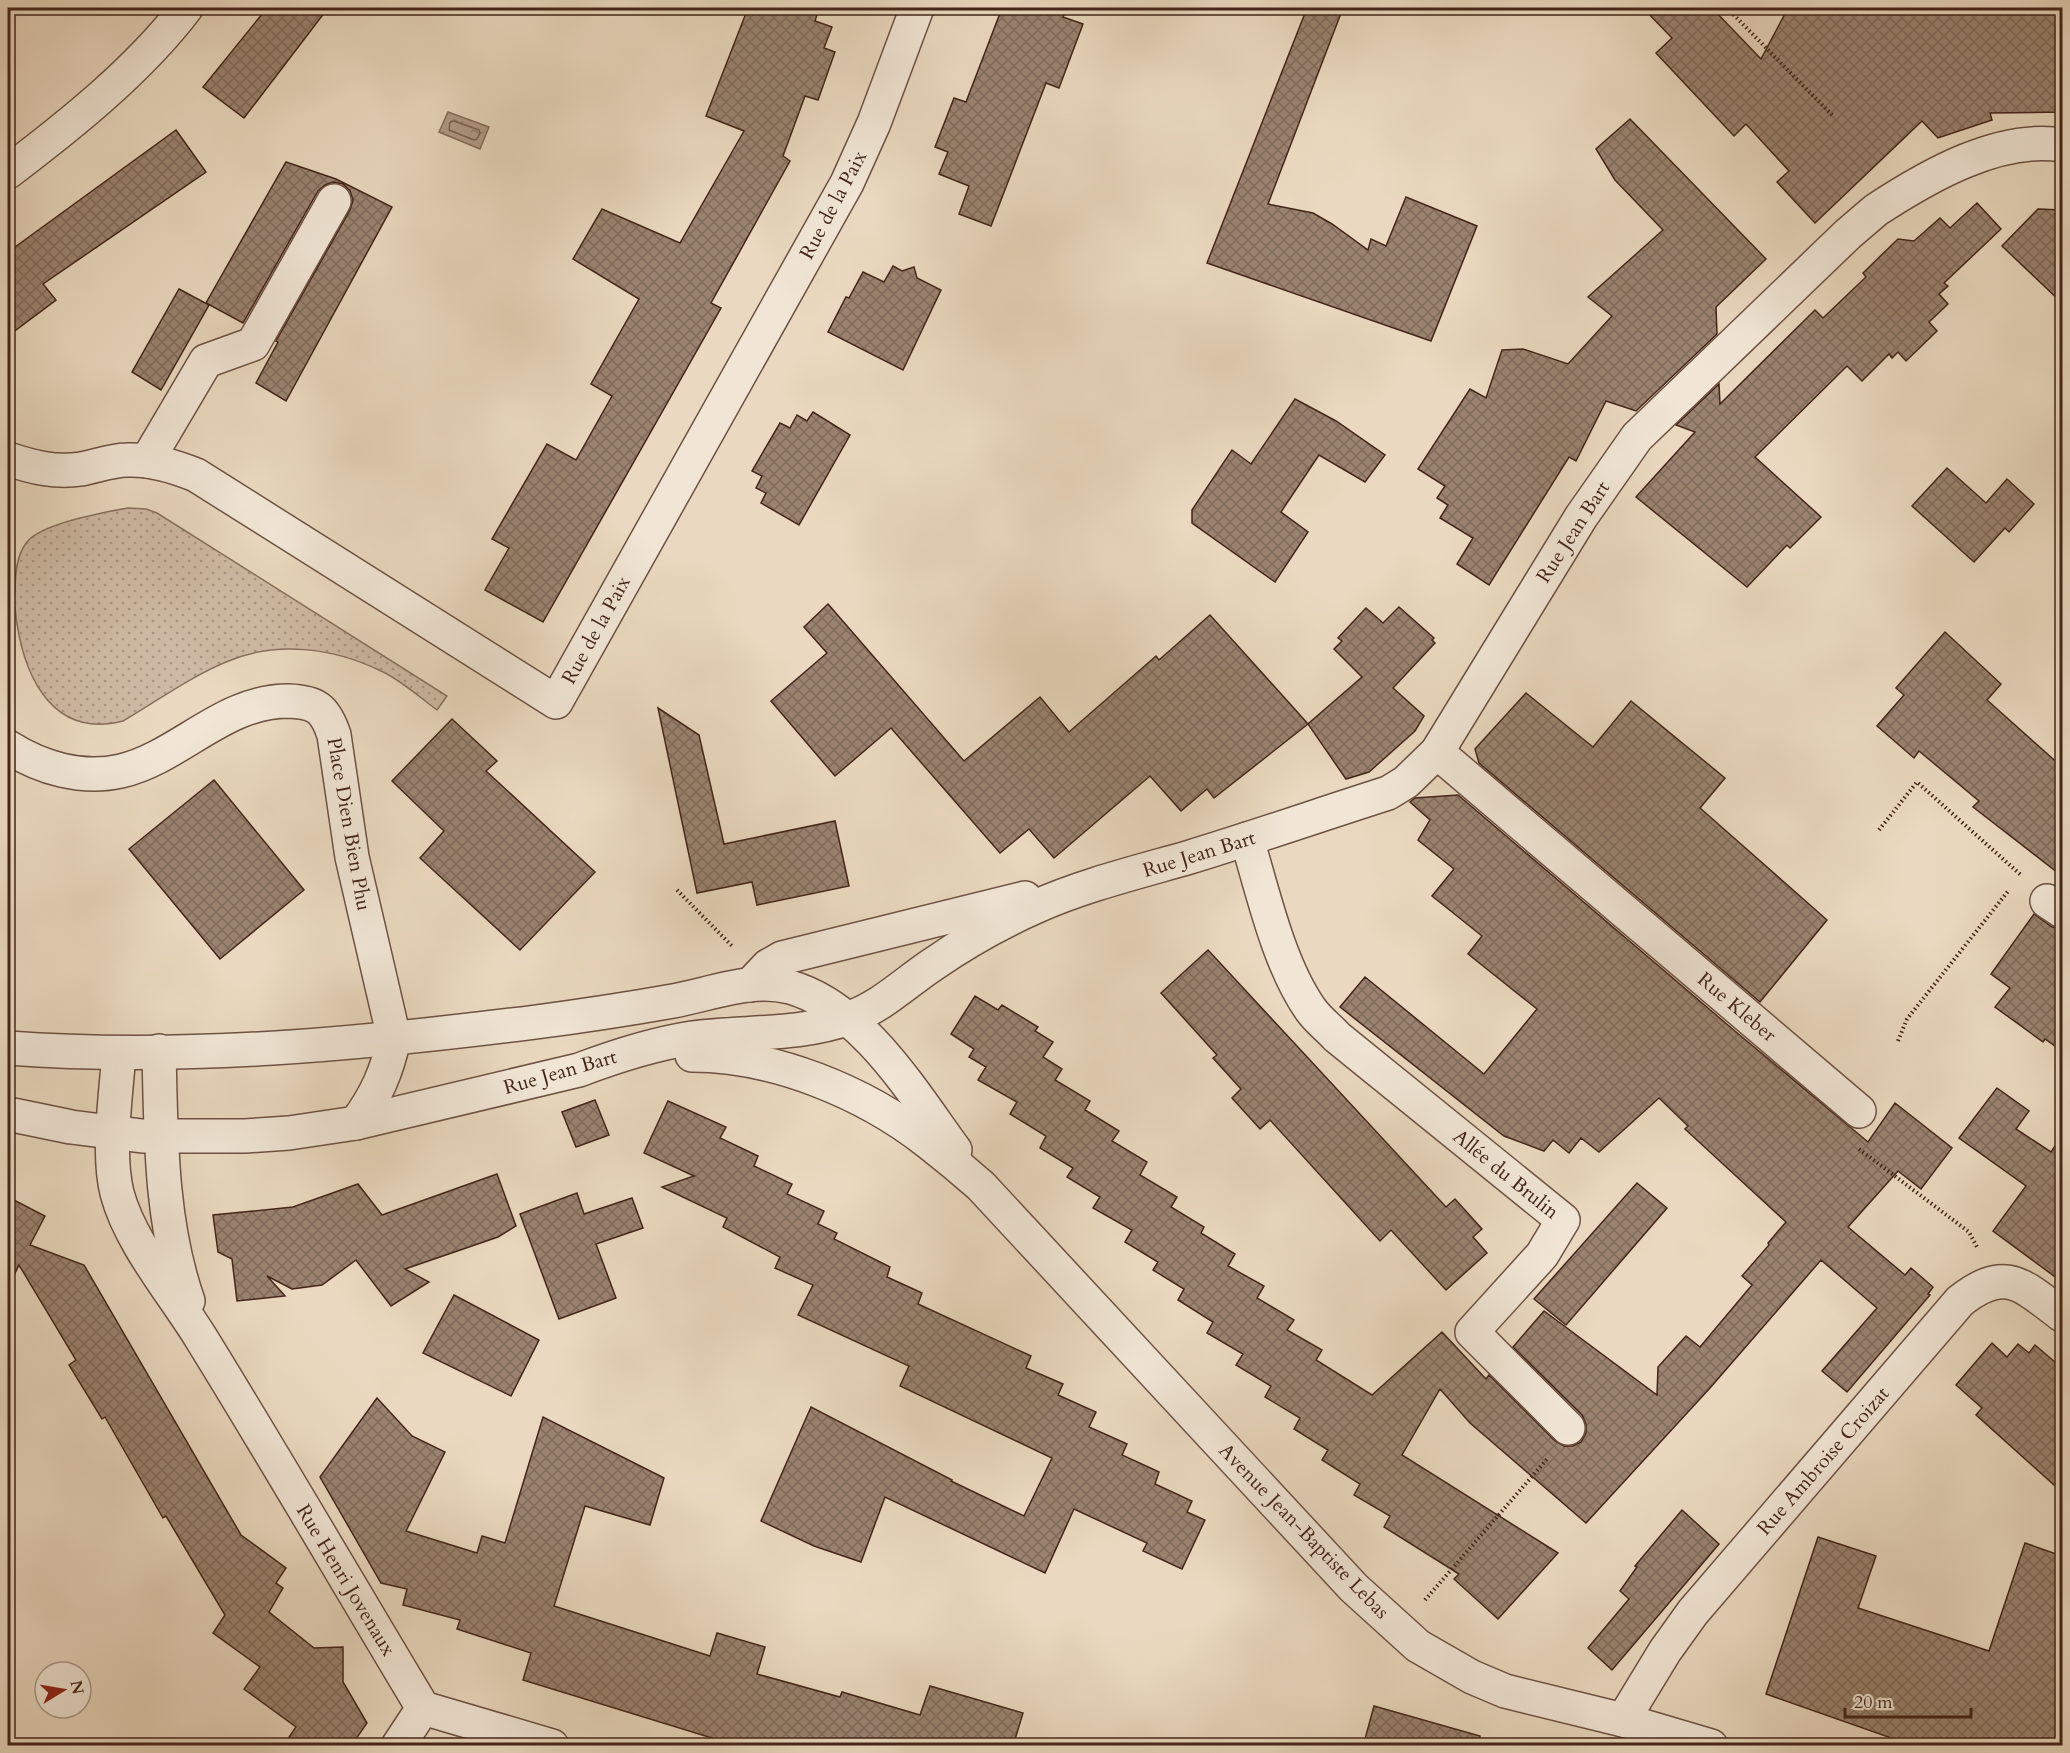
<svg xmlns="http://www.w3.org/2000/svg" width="2070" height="1753" font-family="Cardo,serif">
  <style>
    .grass { fill: url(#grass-dots); stroke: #88705e; stroke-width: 1.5 }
    .water { fill: url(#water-ripples); stroke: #856c5b; stroke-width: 1.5 }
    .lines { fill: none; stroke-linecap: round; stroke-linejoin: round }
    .shore { stroke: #7a6050; stroke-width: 1.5 }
    .building { fill: url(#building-cross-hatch); stroke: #432519; stroke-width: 1.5 }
    .minor-casing { stroke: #6d5243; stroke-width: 36 }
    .path { stroke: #432519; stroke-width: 4; stroke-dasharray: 1.5 3; stroke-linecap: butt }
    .minor { stroke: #f1e6d6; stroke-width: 33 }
    .labels { text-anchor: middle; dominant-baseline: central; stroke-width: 4.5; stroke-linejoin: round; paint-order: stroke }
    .street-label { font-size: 20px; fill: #432519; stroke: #f1e6d6 }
  </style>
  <defs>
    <pattern id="grass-dots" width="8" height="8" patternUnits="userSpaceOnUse" patternTransform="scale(1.5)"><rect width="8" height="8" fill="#cebaa4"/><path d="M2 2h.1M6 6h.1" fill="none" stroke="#a99785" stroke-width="1.8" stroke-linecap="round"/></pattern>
    <pattern id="water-ripples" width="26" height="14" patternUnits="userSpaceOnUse" patternTransform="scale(1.5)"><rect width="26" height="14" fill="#b19c87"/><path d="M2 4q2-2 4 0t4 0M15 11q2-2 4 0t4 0" fill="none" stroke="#927f6e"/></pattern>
    <pattern id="building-cross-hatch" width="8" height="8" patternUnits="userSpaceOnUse" patternTransform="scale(1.5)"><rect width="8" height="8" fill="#9a8370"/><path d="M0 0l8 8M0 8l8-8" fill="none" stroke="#7f6b5b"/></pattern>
  </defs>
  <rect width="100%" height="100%" fill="#ead9c0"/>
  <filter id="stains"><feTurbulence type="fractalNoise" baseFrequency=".00333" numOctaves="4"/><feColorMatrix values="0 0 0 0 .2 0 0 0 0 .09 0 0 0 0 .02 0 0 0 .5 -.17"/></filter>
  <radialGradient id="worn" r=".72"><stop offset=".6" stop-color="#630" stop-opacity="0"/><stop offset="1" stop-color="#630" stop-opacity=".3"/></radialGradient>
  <path class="grass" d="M 128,508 L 146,509 L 157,513 L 447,696 L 437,710 C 419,697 401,680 381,671 C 334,648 276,640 226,662 C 190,677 157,701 123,721 C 48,740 21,669 15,608 L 8,607 L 8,591 L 15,592 C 15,576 16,555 27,542 C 41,524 105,512 128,508 Z"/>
  <path class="water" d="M 448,112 L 489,127 L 480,149 L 439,132 Z"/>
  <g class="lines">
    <path class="shore" d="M 454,121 L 479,130 L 480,133 L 477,139 L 474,140 L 449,130 L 450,122 Z"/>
  </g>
  <g class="building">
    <path d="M 267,8 L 328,8 L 244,118 L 203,87 Z"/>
    <path d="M 748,8 L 819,8 L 815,21 L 832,27 L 824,48 L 835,52 L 818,100 L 805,96 L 783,156 L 790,161 L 711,303 L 721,308 L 543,622 L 485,590 L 509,548 L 492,539 L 547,444 L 576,460 L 612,396 L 591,384 L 639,299 L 573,259 L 602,209 L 680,243 L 744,131 L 706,116 Z"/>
    <path d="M 1002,8 L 1067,8 L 1063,17 L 1083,24 L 1059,88 L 1046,83 L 991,226 L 959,214 L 969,186 L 939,174 L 948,152 L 935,147 L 954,98 L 966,102 Z"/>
    <path d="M 1307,8 L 1343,8 L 1268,204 L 1313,213 L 1332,224 L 1368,250 L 1371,239 L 1386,246 L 1406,197 L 1477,226 L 1431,341 L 1207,263 Z"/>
    <path d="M 1643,8 L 1712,8 L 1761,59 L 1788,8 L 2062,8 L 2062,112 L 1990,113 L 1992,120 L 1938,138 L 1922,121 L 1815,223 L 1777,182 L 1789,171 L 1746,124 L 1734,136 L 1656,53 L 1672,38 Z"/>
    <path d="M 1630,119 L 1766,259 L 1716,307 L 1717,334 L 1636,411 L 1606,401 L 1576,461 L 1569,457 L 1489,585 L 1457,564 L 1473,538 L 1440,518 L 1448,505 L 1437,498 L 1445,486 L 1418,469 L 1470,389 L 1486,398 L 1502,350 L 1523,349 L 1568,364 L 1612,316 L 1588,297 L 1663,230 L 1615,180 L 1596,149 Z"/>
    <path d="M 176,130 L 206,172 L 43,284 L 56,300 L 8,336 L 8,237 L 15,247 Z"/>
    <path d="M 286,162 L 336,179 L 392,207 L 286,401 L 256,383 L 278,342 L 276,341 L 350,210 L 353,200 L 350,191 L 343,184 L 333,182 L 325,185 L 318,191 L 243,323 L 206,303 Z"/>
    <path d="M 1977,203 L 2001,229 L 1944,283 L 1948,286 L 1939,294 L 1948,304 L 1929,322 L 1937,331 L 1906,361 L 1898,352 L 1892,358 L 1889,354 L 1862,381 L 1847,366 L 1755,457 L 1821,517 L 1790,548 L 1787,545 L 1747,587 L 1636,497 L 1695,432 L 1676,425 L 1719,384 L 1720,404 L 1815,310 L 1823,318 L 1866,277 L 1863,273 L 1898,239 L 1914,241 L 1940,218 L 1950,228 Z"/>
    <path d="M 2038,209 L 2062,210 L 2062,303 L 2002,246 Z"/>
    <path d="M 893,266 L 902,271 L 914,267 L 917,278 L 941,290 L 903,370 L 828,332 L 846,297 L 849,298 L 863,272 L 884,282 Z"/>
    <path d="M 179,289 L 209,305 L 161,390 L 132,372 Z"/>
    <path d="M 1295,399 L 1336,421 L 1385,455 L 1365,482 L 1319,455 L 1281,512 L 1308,532 L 1275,582 L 1192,523 L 1192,510 L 1232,450 L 1251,464 Z"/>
    <path d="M 813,412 L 850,435 L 799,525 L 761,503 L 766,493 L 756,488 L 762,476 L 752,471 L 780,423 L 790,428 L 797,415 L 807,421 Z"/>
    <path d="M 1947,468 L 1986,503 L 2007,479 L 2034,504 L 2009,532 L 2005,528 L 1974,562 L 1912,506 Z"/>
    <path d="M 828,604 L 964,761 L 1040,697 L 1069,732 L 1156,656 L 1159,660 L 1210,615 L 1308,724 L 1214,798 L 1207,789 L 1181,811 L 1150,776 L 1054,858 L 1029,829 L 1000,853 L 891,728 L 835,776 L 771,701 L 827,653 L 804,627 Z"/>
    <path d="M 1399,607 L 1434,638 L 1432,640 L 1435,643 L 1393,688 L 1424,716 L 1415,731 L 1369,772 L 1346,779 L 1308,724 L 1362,677 L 1334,649 L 1342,641 L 1338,638 L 1366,608 L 1383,623 Z"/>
    <path d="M 1945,632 L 2001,684 L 1987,700 L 2062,767 L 2062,876 L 1973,807 L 1979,801 L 1919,751 L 1914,758 L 1877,726 L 1904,695 L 1896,688 Z"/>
    <path d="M 1526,693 L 1593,747 L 1631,701 L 1725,778 L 1700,808 L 1827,920 L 1760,1002 L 1479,763 L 1475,749 Z"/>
    <path d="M 658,708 L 699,735 L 724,844 L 835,821 L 849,886 L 757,905 L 752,882 L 697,893 Z"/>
    <path d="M 452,719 L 497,761 L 486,771 L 595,872 L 520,950 L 420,858 L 444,831 L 392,781 Z"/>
    <path d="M 214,780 L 304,890 L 220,959 L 129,849 Z"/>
    <path d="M 1458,795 L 1736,1032 L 1868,1142 L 1895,1103 L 1952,1148 L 1921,1189 L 1898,1171 L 1848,1227 L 1905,1275 L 1911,1268 L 1933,1287 L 1928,1294 L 1930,1295 L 1847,1392 L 1822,1371 L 1877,1308 L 1821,1260 L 1710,1388 L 1586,1523 L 1470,1423 L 1440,1389 L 1402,1455 L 1558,1553 L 1498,1619 L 1454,1579 L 1459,1574 L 1384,1527 L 1390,1516 L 1354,1495 L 1360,1484 L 1322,1460 L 1328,1450 L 1294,1429 L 1300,1418 L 1265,1397 L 1271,1386 L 1236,1365 L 1243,1354 L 1207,1333 L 1213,1322 L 1178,1300 L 1184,1289 L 1153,1270 L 1158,1262 L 1125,1242 L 1132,1230 L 1093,1208 L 1100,1197 L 1067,1177 L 1073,1168 L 1040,1148 L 1046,1136 L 1010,1114 L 1017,1102 L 978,1080 L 986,1067 L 969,1057 L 974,1049 L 951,1034 L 975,996 L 998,1010 L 1002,1005 L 1038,1027 L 1035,1031 L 1053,1042 L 1043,1057 L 1062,1069 L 1055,1080 L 1090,1101 L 1085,1110 L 1119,1131 L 1112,1141 L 1147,1162 L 1140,1175 L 1177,1197 L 1171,1207 L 1204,1227 L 1201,1233 L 1235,1254 L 1228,1266 L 1264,1286 L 1257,1298 L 1294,1320 L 1287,1330 L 1322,1350 L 1316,1360 L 1372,1395 L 1442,1332 L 1486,1379 L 1489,1375 L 1555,1441 L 1564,1446 L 1573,1446 L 1581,1442 L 1586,1433 L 1586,1424 L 1582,1415 L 1513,1347 L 1544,1311 L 1657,1395 L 1658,1367 L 1686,1336 L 1700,1347 L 1752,1285 L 1742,1276 L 1769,1245 L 1768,1243 L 1786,1222 L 1685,1129 L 1688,1126 L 1659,1098 L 1599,1152 L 1581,1138 L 1569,1153 L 1553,1140 L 1544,1151 L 1504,1136 L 1340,1007 L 1365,977 L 1484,1074 L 1537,1009 L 1468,954 L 1482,936 L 1432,896 L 1454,869 L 1418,840 L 1430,820 L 1410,802 L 1415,798 Z"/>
    <path d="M 2034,914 L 2052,927 L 2062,929 L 2062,1051 L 2045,1039 L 2043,1042 L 1995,1007 L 2010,988 L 1991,974 Z"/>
    <path d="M 1208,950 L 1446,1207 L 1455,1199 L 1482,1229 L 1473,1237 L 1487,1253 L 1446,1290 L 1391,1230 L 1380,1241 L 1270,1120 L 1260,1129 L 1232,1098 L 1241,1089 L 1213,1058 L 1217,1055 L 1161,993 Z"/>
    <path d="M 1997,1088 L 2029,1111 L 2016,1129 L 2051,1152 L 2062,1136 L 2062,1282 L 1993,1231 L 2026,1186 L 1959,1138 Z"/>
    <path d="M 595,1100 L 609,1135 L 576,1147 L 562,1112 Z"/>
    <path d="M 668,1101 L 726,1127 L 720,1138 L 758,1156 L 754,1166 L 792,1184 L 787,1194 L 824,1211 L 818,1224 L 837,1233 L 834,1239 L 890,1267 L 887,1277 L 922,1293 L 918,1304 L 1031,1356 L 1026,1368 L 1063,1384 L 1058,1395 L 1096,1412 L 1089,1427 L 1127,1444 L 1122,1455 L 1159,1472 L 1155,1484 L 1192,1501 L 1187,1512 L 1205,1520 L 1182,1569 L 1143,1551 L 1147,1543 L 1074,1509 L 1045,1573 L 885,1497 L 861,1562 L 814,1546 L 761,1521 L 811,1407 L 952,1480 L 951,1481 L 1024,1516 L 1052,1458 L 900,1386 L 909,1366 L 798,1315 L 813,1285 L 775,1268 L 780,1257 L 723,1227 L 727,1218 L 662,1187 L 694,1176 L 644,1153 Z"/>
    <path d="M 497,1174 L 516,1226 L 498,1237 L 405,1269 L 429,1282 L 391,1306 L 356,1260 L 322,1285 L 292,1289 L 267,1276 L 285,1296 L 237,1301 L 232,1259 L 218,1252 L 213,1215 L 293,1207 L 358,1184 L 382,1215 Z"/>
    <path d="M 1637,1183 L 1667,1208 L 1566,1325 L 1534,1299 Z"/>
    <path d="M 577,1193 L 584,1214 L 632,1198 L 643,1228 L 596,1244 L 616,1298 L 559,1319 L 520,1214 Z"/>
    <path d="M 8,1197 L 45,1216 L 30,1245 L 84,1265 L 241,1535 L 286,1568 L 276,1583 L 283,1588 L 269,1612 L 314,1648 L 343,1647 L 343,1682 L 367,1723 L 351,1746 L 283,1746 L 296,1727 L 244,1689 L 260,1667 L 213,1633 L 225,1615 L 166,1516 L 163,1518 L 105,1417 L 102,1419 L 69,1365 L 76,1360 L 19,1265 L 8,1288 Z"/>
    <path d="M 454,1295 L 539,1340 L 511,1396 L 423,1353 Z"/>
    <path d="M 1992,1343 L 2007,1357 L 2018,1344 L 2029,1353 L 2035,1345 L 2062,1368 L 2062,1492 L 1976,1415 L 1982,1408 L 1956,1385 Z"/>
    <path d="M 377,1398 L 412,1436 L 445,1452 L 406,1531 L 477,1553 L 482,1536 L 505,1543 L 543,1417 L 664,1478 L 650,1525 L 585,1506 L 554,1606 L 710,1656 L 717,1633 L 765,1647 L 757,1674 L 840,1697 L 842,1692 L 920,1715 L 930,1686 L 1023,1713 L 1013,1746 L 738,1746 L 523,1680 L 531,1653 L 457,1629 L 460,1620 L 403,1605 L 407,1589 L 381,1583 L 320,1477 Z"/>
    <path d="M 1682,1510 L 1719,1544 L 1612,1670 L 1588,1648 L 1629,1599 L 1620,1591 L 1637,1567 L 1635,1566 Z"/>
    <path d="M 1818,1537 L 1876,1556 L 1858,1608 L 1989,1651 L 2025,1543 L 2062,1556 L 2062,1746 L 1914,1746 L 1766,1694 Z"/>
    <path d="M 1374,1706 L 1480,1736 L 1479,1746 L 1387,1746 L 1365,1739 Z"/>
  </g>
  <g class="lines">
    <g class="minor-casing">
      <g id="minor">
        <path d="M 8,172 C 70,125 139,70 186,8"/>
        <path d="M 8,459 C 32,467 55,473 81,469 C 97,466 112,460 127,460 C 151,459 174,466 196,475 L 556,702 L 847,183 L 874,123 L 917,8"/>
        <path d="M 147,461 L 206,361 L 253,344 L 334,201"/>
        <path d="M 8,747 C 41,768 82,780 121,771 C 180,757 223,701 288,701 C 316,702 325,708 334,735 L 352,857 L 394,1038 C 387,1072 376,1096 356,1123"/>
        <path d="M 1437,752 L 1859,1111"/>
        <path d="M 1247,839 C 1263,893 1279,965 1311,1010 C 1318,1020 1329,1028 1337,1037 L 1563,1220 L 1542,1255 L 1472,1332 L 1568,1428"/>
        <path d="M 2047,901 L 2062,911"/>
        <path d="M 750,985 L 768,966 L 782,958 L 1025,898"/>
        <path d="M 8,1048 C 183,1061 362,1044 536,1022 C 582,1016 628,1009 673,1001 C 711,994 752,977 790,987 C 863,1008 913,1093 955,1150"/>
        <path d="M 159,1051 C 161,1134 160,1221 188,1301"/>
        <path d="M 119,1053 C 116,1095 107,1153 117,1193 C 130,1243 174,1294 201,1338 C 277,1461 349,1585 423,1708 L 552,1746"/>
        <path d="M 692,1055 C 774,1055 864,1092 928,1142 C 946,1156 964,1171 981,1186 L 1354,1588 L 1418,1646 L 1472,1677 L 1505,1691 L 1623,1720 L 1711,1746"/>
        <path d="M 8,1114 L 71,1127 L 142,1136 L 245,1136 L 289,1133 L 356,1123 L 579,1070 C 616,1056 653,1044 692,1038 C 744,1031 799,1036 849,1018 C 881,1007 905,983 932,965 C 965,942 999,923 1035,907 C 1084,885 1138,872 1190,857 C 1256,837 1322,814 1388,793 L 1406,782 L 1437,752 L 1581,517 L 1637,437 L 1848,234 L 1876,210 C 1928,176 1999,135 2062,145"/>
        <path d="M 1623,1720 L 1665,1651 L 1693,1612 L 1960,1301 C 2006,1265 2022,1285 2062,1315"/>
        <path d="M 398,1746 L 423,1708"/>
      </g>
    </g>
    <g class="path">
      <path d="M 1727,8 L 1833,116"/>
      <path d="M 1879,830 L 1917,782 L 2021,875"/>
      <path d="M 677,890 L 733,947"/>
      <path d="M 1898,1041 L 1907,1019 L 2009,890"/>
      <path d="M 1859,1149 L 1969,1232 L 1977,1247"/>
      <path d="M 1425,1600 L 1548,1458"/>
    </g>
    <use href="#minor" class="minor"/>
  </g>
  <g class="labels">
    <g class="street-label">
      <text transform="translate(833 205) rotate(-62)">Rue de la Paix</text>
      <text transform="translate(1573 532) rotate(-57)">Rue Jean Bart</text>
      <text transform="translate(596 630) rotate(-61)">Rue de la Paix</text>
      <text transform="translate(349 824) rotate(80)">Place Dien Bien Phu</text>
      <text transform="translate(1199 854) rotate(-17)">Rue Jean Bart</text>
      <text transform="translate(1737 1007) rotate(40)">Rue Kleber</text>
      <text transform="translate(560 1072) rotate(-16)">Rue Jean Bart</text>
      <text transform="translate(1506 1174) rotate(39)">Allée du Brulin</text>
      <text transform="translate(1823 1461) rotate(-49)">Rue Ambroise Croizat</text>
      <text transform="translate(1304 1531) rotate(46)">Avenue Jean-Baptiste Lebas</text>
      <text transform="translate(346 1580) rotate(59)">Rue Henri Jovenaux</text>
    </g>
  </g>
  <rect width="2070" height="1753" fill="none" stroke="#ead9c0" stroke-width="30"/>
  <rect x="9" y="9" width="2052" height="1735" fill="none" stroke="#432519" stroke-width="3"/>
  <rect x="15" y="15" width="2040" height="1723" fill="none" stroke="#432519" stroke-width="1.5"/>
  <g transform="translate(63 1690) rotate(79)"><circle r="28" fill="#f1e6d6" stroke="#ab998a" stroke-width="1.5"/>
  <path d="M0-4.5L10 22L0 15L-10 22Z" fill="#8f2418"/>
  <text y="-9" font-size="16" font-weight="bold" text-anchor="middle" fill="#432519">N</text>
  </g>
  <path d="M1845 1708v9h126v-9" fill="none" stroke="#432519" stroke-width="3"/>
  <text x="1854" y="1708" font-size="18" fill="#432519" stroke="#f1e6d6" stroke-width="4.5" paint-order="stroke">20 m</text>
  <rect width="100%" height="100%" filter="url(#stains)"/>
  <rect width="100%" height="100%" fill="url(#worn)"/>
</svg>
